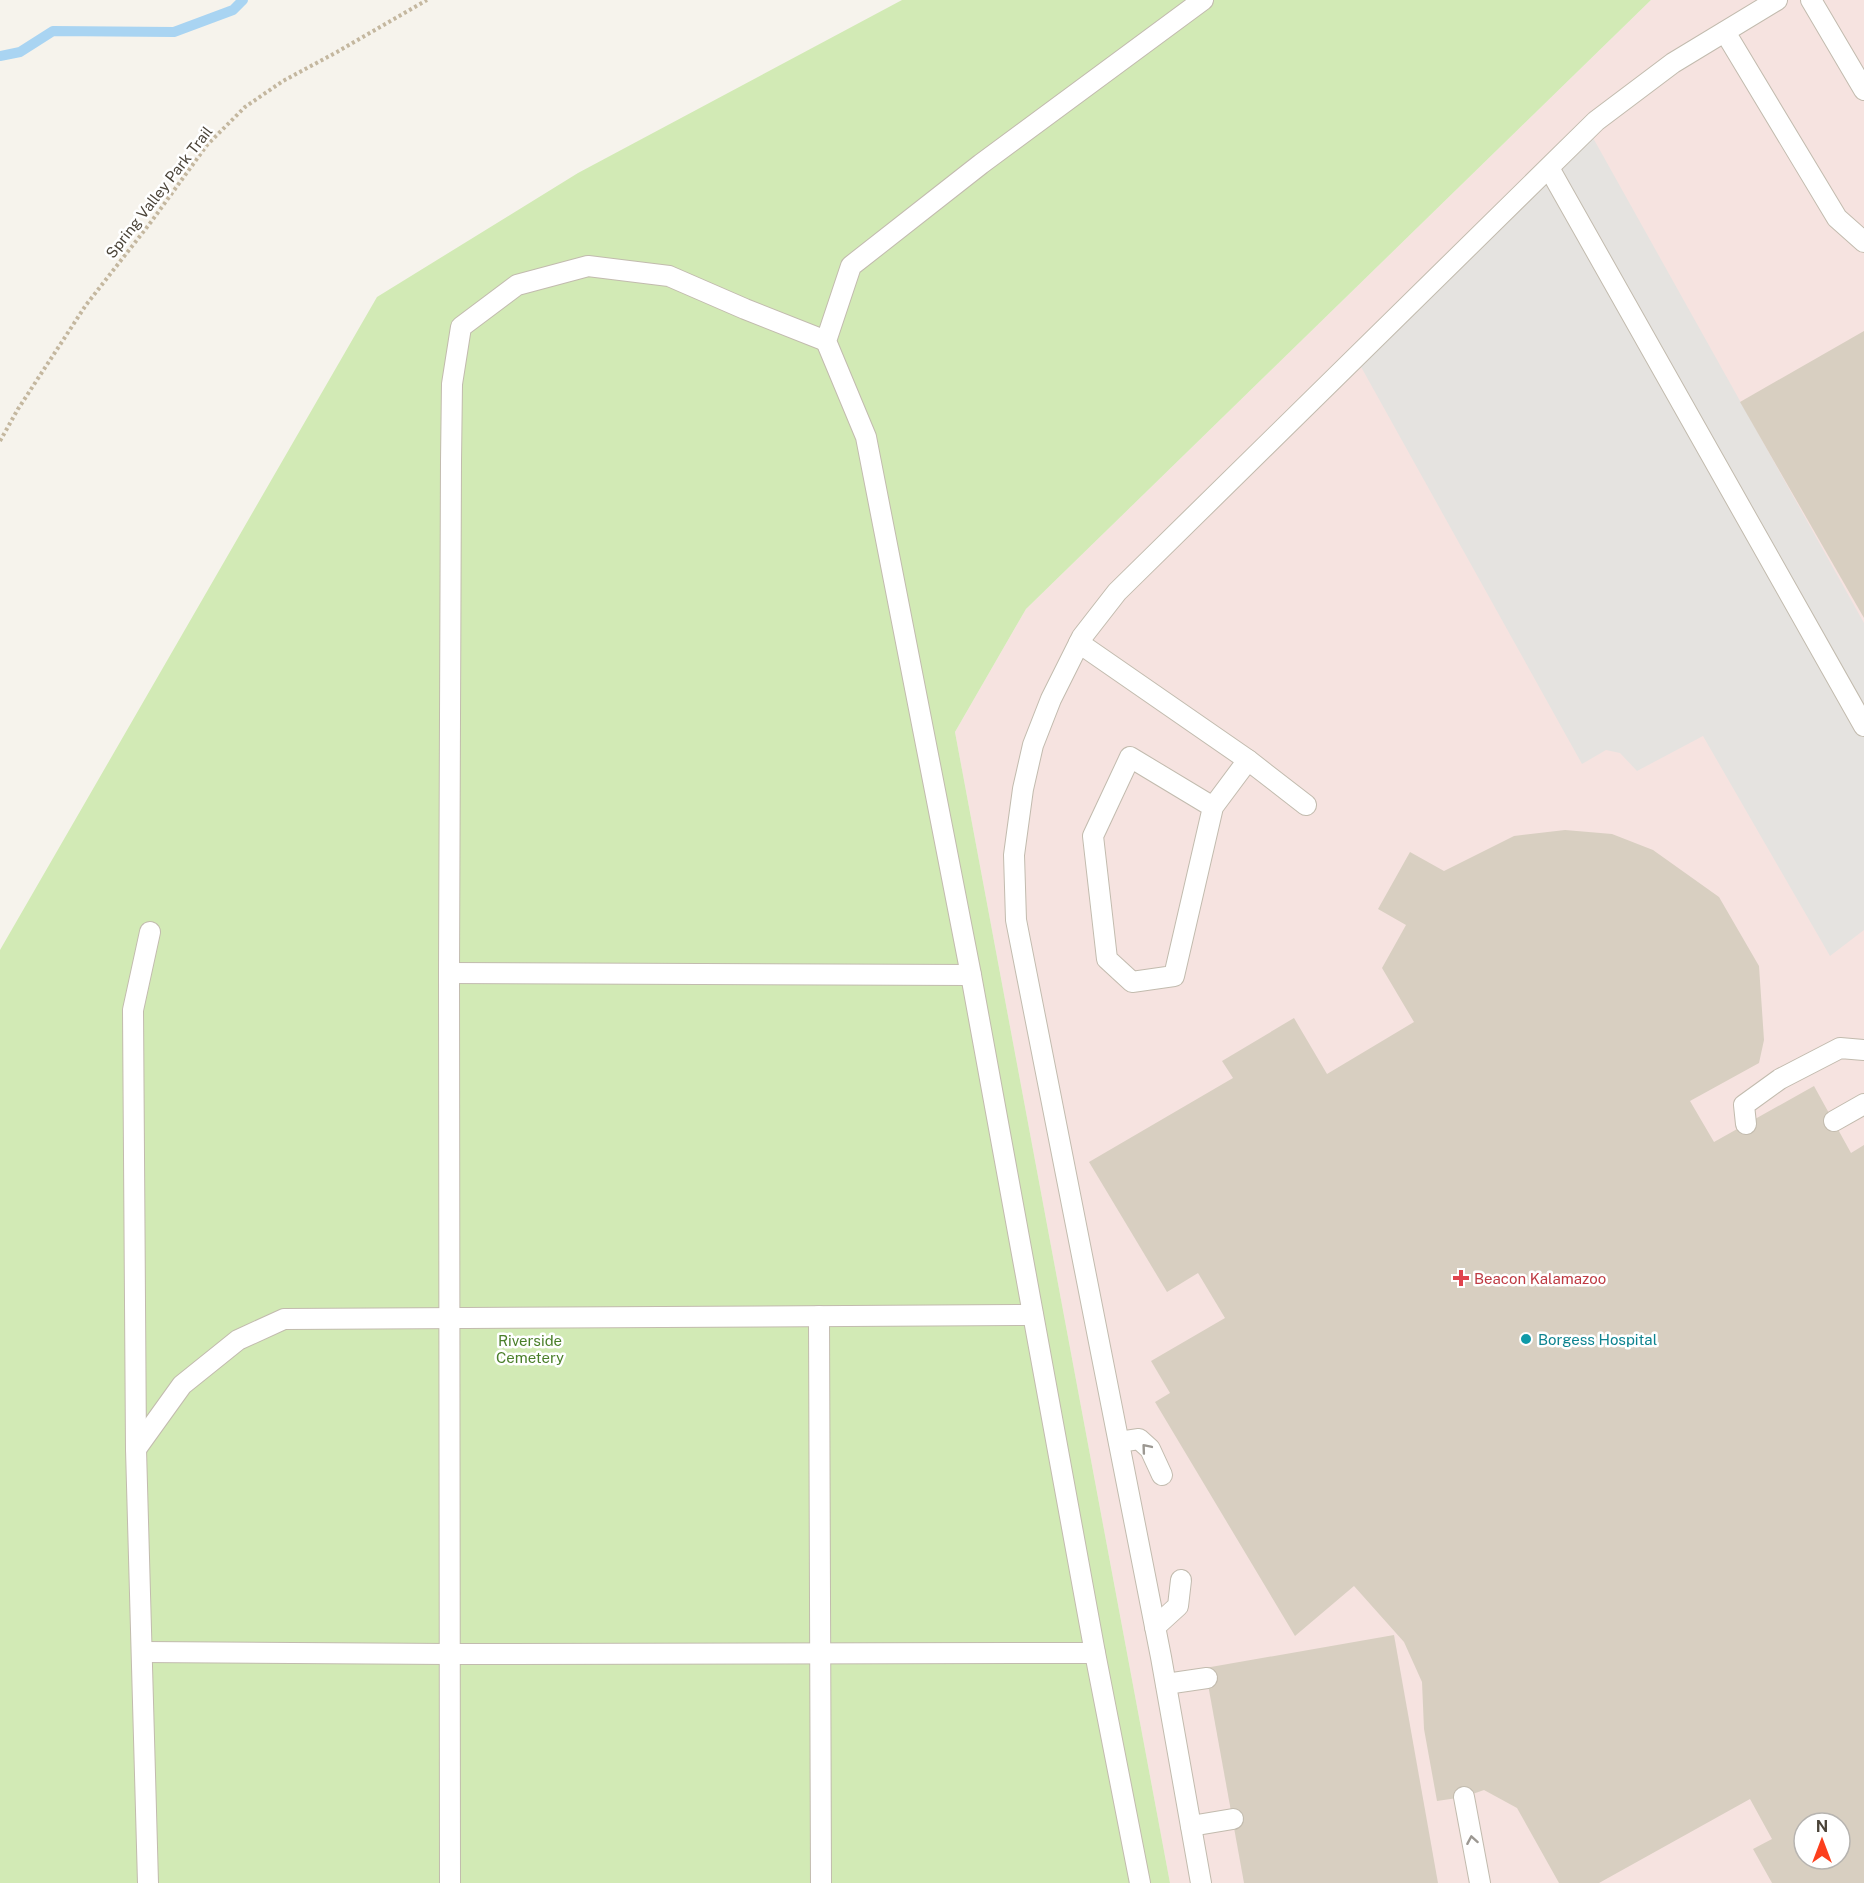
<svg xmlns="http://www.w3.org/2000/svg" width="1864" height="1883" font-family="'Public Sans',sans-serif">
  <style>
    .medical { fill: #f6e3e0; fill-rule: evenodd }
    .green { fill: #d2eab5 }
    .parking { fill: #e5e3e0 }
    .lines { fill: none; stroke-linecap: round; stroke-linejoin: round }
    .stream { stroke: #a9d4f2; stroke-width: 10 }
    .building { fill: #d8cfc1; fill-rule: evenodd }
    .service-casing { stroke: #c2bbae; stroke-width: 22 }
    .path { stroke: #c4b79f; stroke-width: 4; stroke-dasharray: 3 3; stroke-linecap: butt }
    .service { stroke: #fff; stroke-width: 20 }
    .oneway { stroke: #9c9892 }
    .health-dot { fill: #e0444e; stroke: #fff; stroke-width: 2 }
    .culture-dot { fill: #0f9aa8; stroke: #fff; stroke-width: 2 }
    .labels { text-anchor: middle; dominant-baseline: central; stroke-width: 5; stroke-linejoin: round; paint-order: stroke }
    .street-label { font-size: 15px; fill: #4b4439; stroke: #fff }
    .health-label { font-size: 15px; fill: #be3a42; stroke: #fff; text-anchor: start }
    .culture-label { font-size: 15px; fill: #0d838f; stroke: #fff; text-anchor: start }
    .park-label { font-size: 15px; fill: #4a7f2a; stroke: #fff }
  </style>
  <rect width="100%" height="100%" fill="#f6f3ec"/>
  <path class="medical" d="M 1651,0 L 1864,0 L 1864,1883 L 1170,1883 L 955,732 L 1026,609 ZM 1804,1823 L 1840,1823 L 1840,1859 L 1804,1859 Z"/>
  <path class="green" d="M 902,0 L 1651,0 L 1026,609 L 955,732 L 1170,1883 L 0,1883 L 0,950 L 377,297 L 578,173 Z"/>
  <path class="parking" d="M 1592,136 L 1864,623 L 1864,930 L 1830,956 L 1703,736 L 1637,771 L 1620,753 L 1606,750 L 1582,764 L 1360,365 Z"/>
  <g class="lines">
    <path class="stream" d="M 0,56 L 20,52 L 53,31 L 174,32 L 233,10 L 243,0"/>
  </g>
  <g class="building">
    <path d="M 1864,331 L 1864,618 L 1740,402 Z"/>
    <path d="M 1565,830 L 1612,834 L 1653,850 L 1719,897 L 1759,966 L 1764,1040 L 1759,1063 L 1690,1101 L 1714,1142 L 1814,1086 L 1851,1153 L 1864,1145 L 1864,1883 L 1772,1883 L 1753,1849 L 1772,1839 L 1750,1799 L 1599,1883 L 1559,1883 L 1517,1808 L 1484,1790 L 1464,1797 L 1437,1801 L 1424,1729 L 1422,1682 L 1404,1642 L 1354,1586 L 1295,1636 L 1155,1402 L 1170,1393 L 1151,1361 L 1225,1318 L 1198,1273 L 1167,1292 L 1089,1162 L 1233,1078 L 1222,1061 L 1294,1018 L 1327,1074 L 1414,1022 L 1382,968 L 1406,925 L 1378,909 L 1410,852 L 1444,871 L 1514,836 ZM 1804,1823 L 1840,1823 L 1840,1859 L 1804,1859 Z"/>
    <path d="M 1394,1635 L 1438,1883 L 1244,1883 L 1205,1668 Z"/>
  </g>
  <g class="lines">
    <g class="service-casing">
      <g id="service">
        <path d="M 1811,0 L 1864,90"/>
        <path d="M 1725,32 L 1837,218 L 1864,242"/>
        <path d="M 1549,168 L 1864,726"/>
        <path d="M 1079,643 L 1248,760 L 1306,805"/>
        <path d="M 1213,807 L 1130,757 L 1093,836 L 1107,959 L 1132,982 L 1174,976 L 1213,807 L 1248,760"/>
        <path d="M 449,973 L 971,975"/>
        <path d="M 1834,1121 L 1864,1104"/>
        <path d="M 1746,1124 L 1744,1105 L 1780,1079 L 1840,1048 L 1864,1050"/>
        <path d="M 819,1316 L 821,1883"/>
        <path d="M 1119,1442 L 1139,1439 L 1150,1449 L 1162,1475"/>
        <path d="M 136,1449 L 182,1385 L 238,1340 L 284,1319 L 1033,1315"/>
        <path d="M 1155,1627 L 1178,1606 L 1181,1580"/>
        <path d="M 142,1652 L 448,1654 L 1095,1653"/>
        <path d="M 1166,1684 L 1207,1678"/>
        <path d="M 1464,1797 L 1480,1883"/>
        <path d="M 1191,1826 L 1233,1819"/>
        <path d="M 148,1883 L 136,1449 L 133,1010 L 150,932"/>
        <path d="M 450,1883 L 449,973 L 451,461 L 452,384 L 461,327 L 517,285 L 588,266 L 669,276 L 745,309 L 826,341"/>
        <path d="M 1140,1883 L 1095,1653 L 971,975 L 866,437 L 826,341 L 851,266 L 981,164 L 1203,0"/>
        <path d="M 1201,1883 L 1161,1657 L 1016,920 L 1014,855 L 1023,789 L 1033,745 L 1051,699 L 1082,637 L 1117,592 L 1596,121 L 1673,63 L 1777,0"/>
      </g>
    </g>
    <path class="path" d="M 0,441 L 18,409 L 86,305 L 151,222 L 207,145 L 245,107 L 283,81 L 337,52 L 427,0"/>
    <use href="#service" class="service"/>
  </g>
  <defs><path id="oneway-chevron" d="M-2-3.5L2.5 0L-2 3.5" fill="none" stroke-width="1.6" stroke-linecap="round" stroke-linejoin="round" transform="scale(1.5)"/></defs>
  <g class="oneway">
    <use href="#oneway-chevron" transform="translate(1146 1448) rotate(-130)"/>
    <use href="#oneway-chevron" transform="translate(1472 1840) rotate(-100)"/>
  </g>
  <path class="health-dot" d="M1458 1269h6v6h6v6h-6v6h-6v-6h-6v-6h6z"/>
  <circle class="culture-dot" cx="1526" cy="1339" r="6"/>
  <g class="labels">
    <g class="street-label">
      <text transform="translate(159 192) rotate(-52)">Spring Valley Park Trail</text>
    </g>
    <g class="health-label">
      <text x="1474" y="1278">Beacon Kalamazoo</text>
    </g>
    <g class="culture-label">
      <text x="1538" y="1339">Borgess Hospital</text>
    </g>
    <g class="park-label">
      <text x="530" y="1340">Riverside<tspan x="530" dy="17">Cemetery</tspan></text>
    </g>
  </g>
  <g transform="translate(1822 1841)"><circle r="28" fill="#ffffff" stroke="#b7b4b0" stroke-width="1.5"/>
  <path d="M0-4.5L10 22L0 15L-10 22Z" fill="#fc3f1d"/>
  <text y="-9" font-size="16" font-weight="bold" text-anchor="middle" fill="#4b4439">N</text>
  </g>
</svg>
